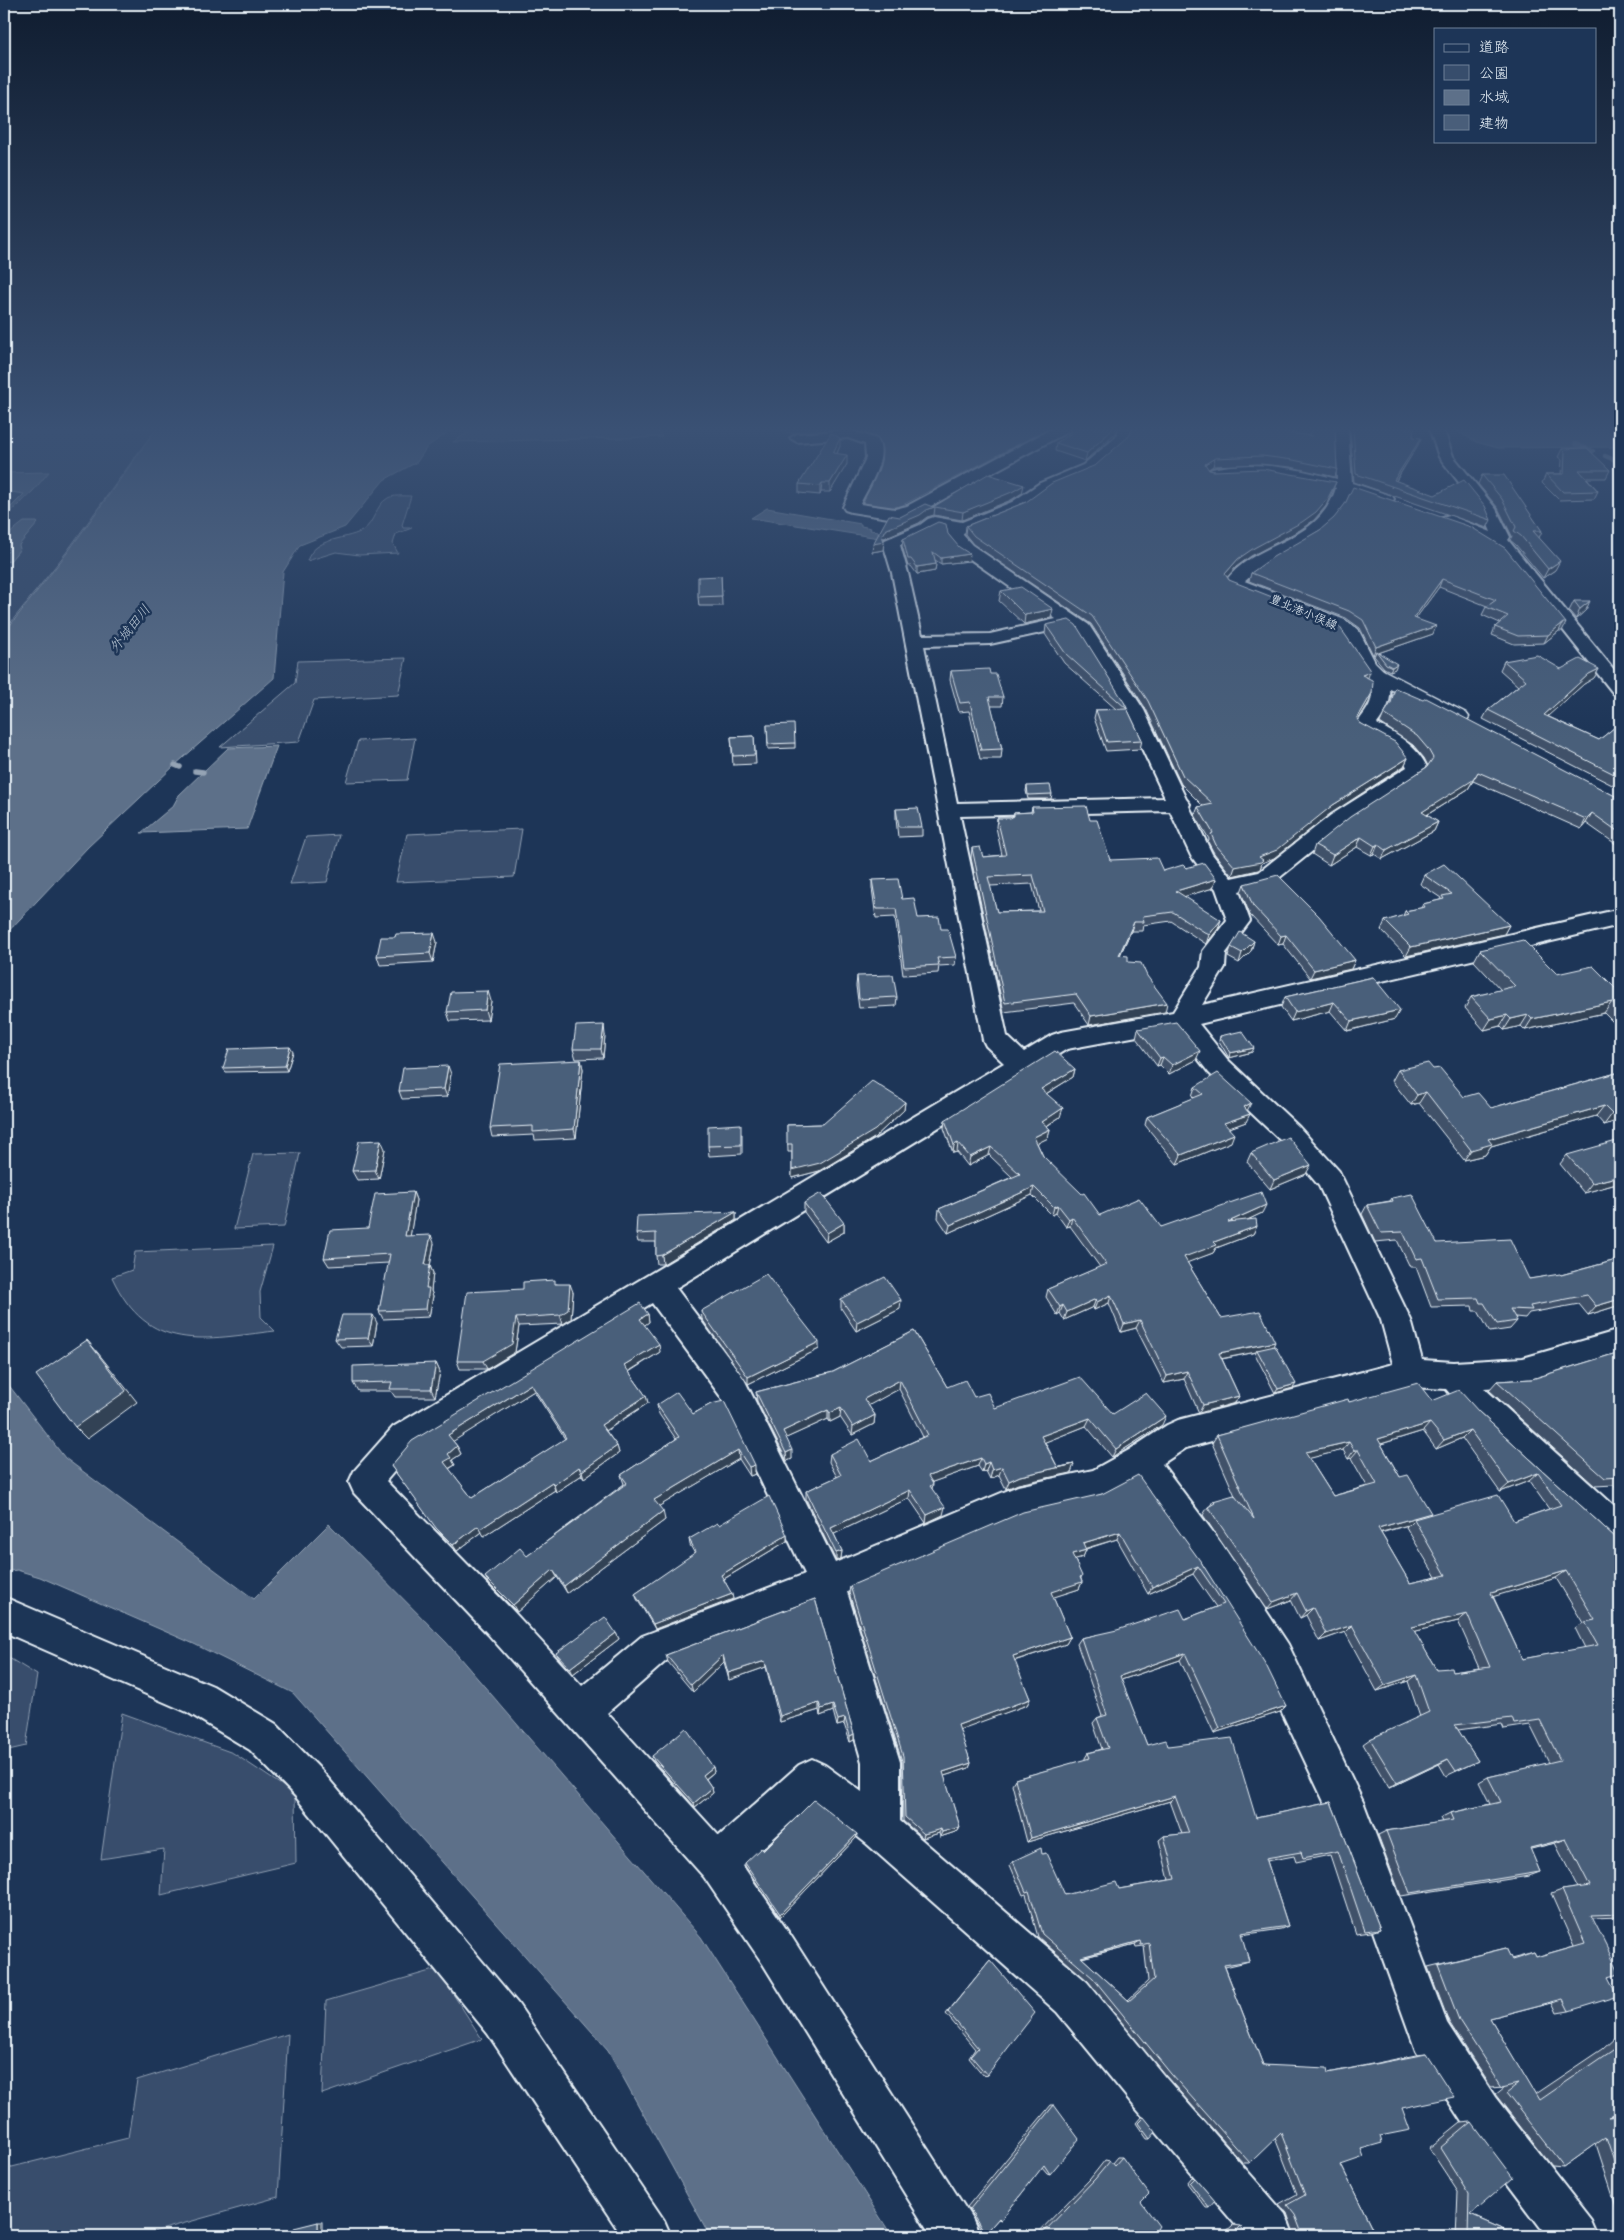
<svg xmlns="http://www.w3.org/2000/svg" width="1624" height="2240" font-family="'Playpen Sans','Klee One',sans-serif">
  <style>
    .green { fill: #374d6c; stroke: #909fb2 }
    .water { fill: #5d7089; stroke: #95a4b5 }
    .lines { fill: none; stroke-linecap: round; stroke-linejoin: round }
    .stream-far1 { stroke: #95a4b5; stroke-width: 4.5 }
    .stream { stroke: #95a4b5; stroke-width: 5.5 }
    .minor-casing { stroke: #e8f1f8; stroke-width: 4 }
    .secondary-casing { stroke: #e8f1f8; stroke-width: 3 }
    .minor { fill: #1d3557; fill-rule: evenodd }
    .secondary { fill: #1d3557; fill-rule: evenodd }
    .wall { fill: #3f5169; stroke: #e8f1f8; fill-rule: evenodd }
    .shaded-wall { fill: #334255; stroke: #e8f1f8 }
    .building { fill: #495e7a; stroke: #e8f1f8; fill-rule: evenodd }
    .labels { text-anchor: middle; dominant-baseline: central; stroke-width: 5; stroke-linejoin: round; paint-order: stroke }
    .far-street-label { font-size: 12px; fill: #e8f1f8; stroke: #1d3557 }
    .far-water-label { font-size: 14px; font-style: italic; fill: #b7c4d1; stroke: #1d3557 }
  </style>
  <rect width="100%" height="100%" fill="#1d3557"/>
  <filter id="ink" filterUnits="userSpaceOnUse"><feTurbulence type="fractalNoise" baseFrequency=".02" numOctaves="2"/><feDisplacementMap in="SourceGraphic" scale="10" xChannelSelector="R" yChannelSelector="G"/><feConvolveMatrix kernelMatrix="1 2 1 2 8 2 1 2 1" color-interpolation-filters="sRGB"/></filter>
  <g filter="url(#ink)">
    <g class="green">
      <path d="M 4,428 L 156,428 L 65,554 L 4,631 Z"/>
      <path d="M 476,428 L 656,428 L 662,437 L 453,442 Z"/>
      <path d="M 411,496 L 402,525 L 403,528 L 412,528 L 396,534 L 393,544 L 398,553 L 359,555 L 336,552 L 307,561 C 315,537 342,541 362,531 C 375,523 375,505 388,498 C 393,495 404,496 411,496 Z"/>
      <path d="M 406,658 L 398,695 L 314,700 L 299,742 L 220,747 L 295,683 L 298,661 Z"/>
      <path d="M 415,738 L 407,780 L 346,782 L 358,741 Z"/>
      <path d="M 522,829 L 514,877 L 396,882 L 407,834 Z"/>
      <path d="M 339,835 L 327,882 L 290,884 L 306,837 Z"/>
      <path d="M 300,1153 L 284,1227 L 234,1229 L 253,1154 Z"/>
      <path d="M 273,1246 L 260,1292 L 261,1317 L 275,1331 C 205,1339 148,1355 112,1277 L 132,1270 L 135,1252 Z"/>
      <path d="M 4,1655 L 37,1675 L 26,1746 L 4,1751 Z"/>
      <path d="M 122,1713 L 233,1753 L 295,1794 L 296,1863 L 161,1895 L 164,1849 L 101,1859 Z"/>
      <path d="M 437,1969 L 482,2039 L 322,2094 L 326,2001 Z"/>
      <path d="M 288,2034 L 278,2197 L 139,2236 L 4,2236 L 4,2169 L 128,2138 L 137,2080 Z"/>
    </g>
    <g class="water">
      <path d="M 157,428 L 454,428 L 427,447 L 417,462 L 384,480 L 345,527 L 300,545 L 283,572 L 274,678 L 175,765 L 88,847 L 4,936 L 4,633 L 67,553 Z"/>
      <path d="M 773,428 L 1049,428 L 895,509 L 863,504 L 877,458 L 876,440 L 849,430 L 794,434 Z"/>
      <path d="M 1452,428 L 1605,428 L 1620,443 L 1619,447 L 1498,448 L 1476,442 Z"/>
      <path d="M 49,472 L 33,491 L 4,518 L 4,514 L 24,494 L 4,491 L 4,473 Z"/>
      <path d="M 767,508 L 861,524 L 861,526 L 871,528 L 870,530 L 878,531 L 878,533 L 900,535 L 892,540 L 751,518 Z"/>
      <path d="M 24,522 L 37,522 L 38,523 L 19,545 L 20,549 L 10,561 L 4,562 L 4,554 L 10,550 L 4,547 C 4,536 16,528 24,522 Z"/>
      <path d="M 277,746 L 247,829 L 141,833 L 173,806 L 179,795 L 228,748 Z"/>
      <path d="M 4,1379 L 65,1458 L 254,1599 L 329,1524 L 446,1642 L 701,1937 L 892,2236 L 710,2236 L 608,2050 L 293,1693 L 194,1644 L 40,1577 L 17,1570 L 4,1572 Z"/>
    </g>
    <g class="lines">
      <g class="stream-far1">
        <path d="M 1575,444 L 1593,451"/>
        <path d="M 1605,456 L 1620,462"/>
      </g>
      <g class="stream">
        <path d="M 175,765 L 180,767"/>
        <path d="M 195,771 L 203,772"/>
      </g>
      <g class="minor-casing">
        <g id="minor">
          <path d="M 1053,428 L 1071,428 L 1069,431 L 918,513 L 895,519 L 851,512 L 845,510 L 843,507 L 866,458 L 865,444 L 848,438 L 797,442 L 790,438 L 797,434 L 849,430 L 877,439 C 889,457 868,487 860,504 L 895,509 L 907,506 Z"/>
          <path d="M 1120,428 L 1134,428 L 1126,443 L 1093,471 L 1050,489 L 1024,508 L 963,533 L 963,535 L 972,545 L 1089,625 L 1144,710 L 1186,799 L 1190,804 L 1189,806 L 1212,854 L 1231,878 L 1259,872 L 1331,815 L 1407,767 C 1399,748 1375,739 1358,730 L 1355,726 C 1370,705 1377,701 1367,674 L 1369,670 L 1376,668 L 1383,670 C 1396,690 1390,707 1377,724 C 1398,735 1416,745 1427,767 L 1422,775 L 1345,825 L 1274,882 L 1239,891 L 1250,921 L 1226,953 L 1225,967 L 1202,1005 L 1620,909 L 1620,925 L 1199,1024 L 1227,1059 L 1299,1127 L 1339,1171 L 1411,1320 L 1422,1360 L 1454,1362 L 1523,1358 L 1620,1330 L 1620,1356 L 1523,1386 L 1484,1388 L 1620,1511 L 1620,1549 L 1608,1545 L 1472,1419 L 1446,1389 L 1411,1387 L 1186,1448 L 1162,1464 L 1222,1544 L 1288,1644 L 1364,1804 L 1447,2023 L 1495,2097 L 1591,2220 L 1598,2236 L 1547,2236 L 1465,2127 L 1416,2051 L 1334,1823 L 1262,1670 L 1198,1568 L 1135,1481 L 1098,1500 L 1020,1518 L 847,1592 L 900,1762 L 900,1821 L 1087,1982 L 1164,2076 L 1285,2214 L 1294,2236 L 1245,2236 L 1134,2106 L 1057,2012 L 867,1844 L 813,1802 L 743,1866 L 791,1936 L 973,2220 L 980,2236 L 931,2236 L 763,1964 L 704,1877 L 488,1634 L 354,1493 L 349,1482 L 354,1471 L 393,1427 L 1004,1063 L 986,1046 L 983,1040 L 892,573 L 883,543 L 885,540 L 920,525 L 928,519 L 934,517 L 962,522 L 1012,502 L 1040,483 L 1083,465 L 1115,438 ZM 937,527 L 947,529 L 949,539 L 960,552 L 1056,619 L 990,634 L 922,635 L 908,573 L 900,545 ZM 1068,627 L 1076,632 L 1124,710 L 1165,798 L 957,803 L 924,646 L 990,644 ZM 1170,811 L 1191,856 L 1216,889 L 1227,920 L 1203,951 L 1201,967 L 1173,1012 L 1061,1032 L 1052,1035 L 1024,1052 L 1007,1036 L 960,816 ZM 1175,1029 L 1209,1073 L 1281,1141 L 1319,1186 L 1381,1320 L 1393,1364 L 1178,1420 L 1167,1425 L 1129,1450 L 1093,1470 L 1018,1486 L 835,1563 L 743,1377 L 676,1288 L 1067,1049 ZM 652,1303 L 721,1397 L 805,1574 L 642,1636 L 582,1686 L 512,1610 L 386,1481 L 415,1447 ZM 816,1604 L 862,1762 L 862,1792 L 825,1765 L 812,1759 L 799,1765 L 719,1836 L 607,1713 L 666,1661 Z"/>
          <path d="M 1334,428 L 1348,428 L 1352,483 L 1392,496 L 1394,499 L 1392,502 L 1386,504 L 1350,492 C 1330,548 1277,548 1240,586 L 1228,586 L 1225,582 C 1255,539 1318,546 1336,488 C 1308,481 1279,474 1250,474 C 1238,474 1219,479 1208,476 L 1205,473 L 1208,470 C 1250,459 1295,468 1337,479 Z"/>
          <path d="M 1429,428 L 1443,428 L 1453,456 L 1496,509 L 1510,537 L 1508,540 L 1620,677 L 1620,695 L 1613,693 L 1503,554 L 1493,544 L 1443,523 L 1441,520 L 1443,517 L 1449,515 L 1491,532 L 1483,513 L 1439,457 Z"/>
          <path d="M 4,1597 L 213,1686 L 276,1724 L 321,1770 L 518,2004 L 664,2220 L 671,2236 L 622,2236 L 488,2034 L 295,1796 L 250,1750 L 187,1712 L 4,1632 Z"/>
        </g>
      </g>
      <g class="secondary-casing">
        <path id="secondary" d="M 1234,577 L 1345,620 L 1358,629 L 1375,662 L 1383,670 L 1466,713 L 1469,717 L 1466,721 L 1459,723 L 1452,721 L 1369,678 L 1357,665 L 1343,636 L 1331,628 L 1228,586 L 1225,582 L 1228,578 Z"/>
      </g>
      <use href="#minor" class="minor"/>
      <use href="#secondary" class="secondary"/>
    </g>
    <g class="wall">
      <path d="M 1309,428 L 1335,428 L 1337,469 L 1335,477 L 1291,467 L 1260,464 L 1213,466 L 1208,469 L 1214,471 L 1336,482 L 1333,489 L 1326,506 L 1314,520 L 1300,530 L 1251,556 L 1236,567 L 1227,577 L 1229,580 L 1368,678 L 1372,693 L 1369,702 L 1358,720 L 1360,723 L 1408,758 L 1404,766 L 1330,814 L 1274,858 L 1262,863 L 1260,869 L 1258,870 L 1232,876 L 1214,853 L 1208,842 L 1209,839 L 1195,815 L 1198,807 L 1203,806 L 1181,784 L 1146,709 L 1091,624 L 973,544 L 965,534 L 966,526 L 1026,502 L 1309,435 Z"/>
      <path d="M 1350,428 L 1414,428 L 1413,437 L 1421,438 L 1418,445 L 1396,481 L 1491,520 L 1487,528 L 1354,482 Z"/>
      <path d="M 1081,430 L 1115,433 L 1085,461 L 1055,451 L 1056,443 Z"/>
      <path d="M 840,446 L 837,454 L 847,464 L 830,492 L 821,492 L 820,495 L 799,493 L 799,484 Z"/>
      <path d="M 1562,449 L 1610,470 L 1606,478 L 1587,478 L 1598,491 L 1594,499 L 1559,500 L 1542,483 L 1546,474 L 1561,474 L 1562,460 L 1558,457 Z"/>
      <path d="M 1482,475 L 1542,531 L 1539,538 L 1555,570 L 1543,578 L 1516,545 L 1510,540 L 1512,536 L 1498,508 L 1478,484 Z"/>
      <path d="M 1022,493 L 1011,500 L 962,520 L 934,515 L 927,517 L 919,523 L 884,538 L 883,540 L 883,550 L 872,552 L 900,517 L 933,507 Z"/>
      <path d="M 1320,530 L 1566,623 L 1562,631 L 1559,631 L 1544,643 L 1514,644 L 1492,635 L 1495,627 L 1500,623 L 1482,615 L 1486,607 L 1487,606 L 1439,587 L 1416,618 L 1433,634 L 1378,653 L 1395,669 L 1390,671 L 1384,668 L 1374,656 L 1375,654 L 1373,655 L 1360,628 L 1346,618 L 1249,581 L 1251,573 Z"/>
      <path d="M 948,534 L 969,561 L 941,564 L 935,560 L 936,564 L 935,571 L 917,574 L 911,566 L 908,566 L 902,546 L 903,539 Z"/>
      <path d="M 721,576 L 722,606 L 699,606 L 698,597 Z"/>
      <path d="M 1001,591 L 1051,618 L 1024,624 L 999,601 Z"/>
      <path d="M 1574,601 L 1586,610 L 1576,619 L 1569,611 Z"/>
      <path d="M 1046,625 L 1124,702 L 1142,740 L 1140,749 L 1106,751 L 1094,718 L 1096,710 L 1116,709 L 1064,663 L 1045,634 Z"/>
      <path d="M 1504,661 L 1561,669 L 1599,669 L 1594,678 L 1584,684 L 1547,716 L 1599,740 L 1620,723 L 1620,789 L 1483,719 L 1488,710 L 1518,686 L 1500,670 Z"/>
      <path d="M 951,671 L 990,674 L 1003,697 L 1002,706 L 991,706 L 1002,749 L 1001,759 L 980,759 L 969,711 L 959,712 L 950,680 Z"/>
      <path d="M 1395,688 L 1617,797 L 1620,798 L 1620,847 L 1586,823 L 1581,829 L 1473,781 L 1468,789 L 1427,815 L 1438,822 L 1434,831 L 1382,859 L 1374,854 L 1371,855 L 1357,847 L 1329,865 L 1312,854 L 1315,845 L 1428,766 L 1424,758 L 1413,745 L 1380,723 L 1384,714 L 1389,705 Z"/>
      <path d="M 767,725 L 795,743 L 795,748 L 768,749 Z"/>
      <path d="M 754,736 L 756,764 L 733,765 L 731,737 Z"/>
      <path d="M 1027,786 L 1052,794 L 1051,799 L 1028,799 L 1026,791 Z"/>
      <path d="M 1032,807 L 1090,820 L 1110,860 L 1163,871 L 1186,868 L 1216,879 L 1213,888 L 1185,896 L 1218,929 L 1206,944 L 1171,921 L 1143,925 L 1142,931 L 1131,931 L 1120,955 L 1128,962 L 1165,1012 L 1089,1025 L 1074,1003 L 1004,1012 L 971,858 L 972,848 L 983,857 L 1002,855 L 996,827 L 997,818 L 1010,818 L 1013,817 L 1014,813 L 1031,812 ZM 1032,884 L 1039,911 L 997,912 L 990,886 Z"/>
      <path d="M 896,809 L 922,827 L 922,836 L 898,837 L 896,819 Z"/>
      <path d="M 1620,867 L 1620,882 L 1614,877 Z"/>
      <path d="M 1424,875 L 1509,925 L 1504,934 L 1406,956 L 1381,930 L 1385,921 L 1403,916 L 1405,911 L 1421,908 L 1423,904 L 1440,900 L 1441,898 L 1420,884 Z"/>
      <path d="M 872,880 L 902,899 L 918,918 L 941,929 L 956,957 L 955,965 L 939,966 L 938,973 L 903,975 L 895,917 L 876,918 L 872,888 Z"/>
      <path d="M 1244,884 L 1355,960 L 1351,969 L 1310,978 L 1283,944 L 1278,945 L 1250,915 L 1241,892 Z"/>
      <path d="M 395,937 L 437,942 L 433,962 L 380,965 L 377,956 Z"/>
      <path d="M 1254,941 L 1251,951 L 1239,963 L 1228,957 L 1231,947 Z"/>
      <path d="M 1480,950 L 1557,974 L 1618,991 L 1620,991 L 1620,1029 L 1604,1013 L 1525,1030 L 1521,1026 L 1504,1030 L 1500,1026 L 1484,1030 L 1465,1008 L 1471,997 L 1501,990 L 1474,961 Z"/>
      <path d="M 857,976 L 897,997 L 896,1006 L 859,1008 L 856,986 Z"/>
      <path d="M 1373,977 L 1395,1019 L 1347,1031 L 1330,1011 L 1291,1021 L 1281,1007 L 1285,997 Z"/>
      <path d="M 491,1001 L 488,1020 L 450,1021 L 447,1012 Z"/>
      <path d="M 1138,1029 L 1196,1060 L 1169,1074 L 1160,1065 L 1157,1066 L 1136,1038 Z"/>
      <path d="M 605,1035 L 603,1058 L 576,1059 L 573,1049 Z"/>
      <path d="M 1220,1036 L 1252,1052 L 1229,1058 L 1219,1041 Z"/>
      <path d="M 293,1052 L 287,1071 L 226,1072 L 223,1068 Z"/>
      <path d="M 581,1060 L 583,1069 L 576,1138 L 535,1140 L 534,1135 L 492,1137 L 490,1128 Z"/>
      <path d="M 1075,1069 L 1073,1077 L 1046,1094 L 1060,1117 L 1047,1126 L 1050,1129 L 1048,1138 L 1037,1143 L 1043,1156 L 1100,1215 L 1161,1227 L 1262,1213 L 1247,1220 L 1257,1226 L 1253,1234 L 1216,1248 L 1213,1253 L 1187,1262 L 1221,1318 L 1272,1347 L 1293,1388 L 1275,1393 L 1255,1354 L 1256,1352 L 1222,1359 L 1239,1396 L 1235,1403 L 1199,1413 L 1184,1379 L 1164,1383 L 1136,1328 L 1121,1332 L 1109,1303 L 1094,1310 L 1093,1307 L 1064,1320 L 1060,1313 L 1057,1315 L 1046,1297 L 1048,1289 L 1100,1267 L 1070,1226 L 1066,1227 L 1056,1213 L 1052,1215 L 1032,1195 L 948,1233 L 938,1218 L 939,1209 L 1012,1177 L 989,1155 L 968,1166 L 957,1152 L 953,1153 L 944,1128 L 945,1120 Z"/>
      <path d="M 1433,1069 L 1464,1097 L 1491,1108 L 1620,1072 L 1620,1120 L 1604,1125 L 1596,1116 L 1491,1146 L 1485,1155 L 1464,1160 L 1419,1103 L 1411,1105 L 1392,1081 L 1398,1070 Z"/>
      <path d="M 451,1074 L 447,1097 L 402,1099 L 399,1091 Z"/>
      <path d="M 1195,1087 L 1247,1111 L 1246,1122 L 1229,1128 L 1231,1142 L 1177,1164 L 1145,1125 L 1147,1117 L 1194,1098 L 1192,1096 Z"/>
      <path d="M 905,1102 L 904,1110 L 874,1138 L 819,1171 L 792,1178 L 792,1152 L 788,1152 L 787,1125 L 823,1124 Z"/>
      <path d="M 742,1134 L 742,1154 L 709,1156 L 708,1146 Z"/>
      <path d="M 385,1149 L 379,1179 L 357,1180 L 352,1171 Z"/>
      <path d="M 1251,1153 L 1306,1174 L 1270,1189 L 1247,1162 Z"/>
      <path d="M 1567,1155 L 1620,1183 L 1584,1193 L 1560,1164 Z"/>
      <path d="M 413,1192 L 416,1200 L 410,1236 L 434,1243 L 430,1266 L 433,1273 L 431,1291 L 433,1296 L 429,1317 L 383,1319 L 379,1311 L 389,1263 L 329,1266 L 324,1258 L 368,1228 Z"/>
      <path d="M 1392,1198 L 1437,1243 L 1529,1279 L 1561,1275 L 1620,1259 L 1620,1305 L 1588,1315 L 1579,1304 L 1529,1313 L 1525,1318 L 1515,1317 L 1517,1321 L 1510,1329 L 1490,1332 L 1478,1311 L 1473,1311 L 1472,1306 L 1431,1307 L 1416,1267 L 1410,1267 L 1397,1240 L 1375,1242 L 1362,1214 L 1367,1205 L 1390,1201 Z"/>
      <path d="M 804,1203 L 844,1223 L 844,1232 L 826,1242 L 804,1212 Z"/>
      <path d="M 736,1212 L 736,1220 L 663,1264 L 657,1264 L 656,1256 L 656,1242 L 638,1242 L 636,1234 Z"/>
      <path d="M 557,1284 L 573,1292 L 571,1319 L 563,1324 L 519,1326 L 515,1352 L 487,1369 L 460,1369 L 457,1361 L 523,1289 Z"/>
      <path d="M 841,1299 L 900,1309 L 856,1331 L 841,1308 Z"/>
      <path d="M 701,1311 L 819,1349 L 748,1384 L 702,1319 Z"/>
      <path d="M 648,1314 L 649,1322 L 644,1325 L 660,1352 L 629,1372 L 646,1396 L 648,1403 L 606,1431 L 617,1446 L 619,1453 L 584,1478 L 582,1475 L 556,1492 L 555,1490 L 484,1536 L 482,1532 L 457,1551 L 441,1534 L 391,1466 ZM 534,1391 L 565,1439 L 472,1498 L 449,1469 L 455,1465 L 452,1460 L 461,1454 L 457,1446 L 453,1441 Z"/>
      <path d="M 377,1323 L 373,1346 L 341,1347 L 335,1339 Z"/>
      <path d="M 914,1331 L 947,1387 L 974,1397 L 995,1408 L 1113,1414 L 1162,1425 L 1112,1457 L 1086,1426 L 1045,1442 L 1058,1468 L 1071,1473 L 1018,1484 L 1006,1489 L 999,1475 L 990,1479 L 986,1471 L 982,1472 L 978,1466 L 932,1482 L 933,1484 L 932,1489 L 943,1515 L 926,1523 L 909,1498 L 834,1534 L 842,1551 L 841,1558 L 836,1561 L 806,1499 L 806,1491 L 837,1477 L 829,1462 L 830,1454 L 871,1461 L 923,1437 L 899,1389 L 868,1405 L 875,1415 L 874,1424 L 852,1435 L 840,1417 L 830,1422 L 828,1419 L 786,1438 L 792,1459 L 787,1461 L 757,1401 L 756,1392 L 833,1372 Z"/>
      <path d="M 1620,1352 L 1620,1498 L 1614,1485 L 1595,1486 L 1489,1390 L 1497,1381 L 1532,1379 Z"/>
      <path d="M 436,1363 L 440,1372 L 435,1397 L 395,1397 L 391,1391 L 358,1391 L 353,1383 Z"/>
      <path d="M 1432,1401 L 1479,1412 L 1617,1539 L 1620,1540 L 1620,1917 L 1592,1918 L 1608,1977 L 1569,2011 L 1557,2013 L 1552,2002 L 1490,2018 L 1535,2094 L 1602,2049 L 1617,2035 L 1620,2034 L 1620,2112 L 1610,2116 L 1620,2115 L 1620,2218 L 1596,2144 L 1564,2167 L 1551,2166 L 1495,2094 L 1505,2086 L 1491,2087 L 1449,2022 L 1428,1967 L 1506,1948 L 1511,1959 L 1534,1953 L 1536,1957 L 1574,1946 L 1551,1894 L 1562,1890 L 1578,1888 L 1555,1843 L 1530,1849 L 1540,1872 L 1529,1876 L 1401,1896 L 1378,1835 L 1386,1831 L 1442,1822 L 1440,1818 L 1450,1813 L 1490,1804 L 1479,1782 L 1488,1777 L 1549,1763 L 1530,1725 L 1504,1729 L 1502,1724 L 1458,1730 L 1478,1761 L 1446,1776 L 1439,1764 L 1389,1788 L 1363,1744 L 1370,1739 L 1420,1717 L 1408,1681 L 1377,1691 L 1345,1632 L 1319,1641 L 1306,1615 L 1300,1618 L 1291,1600 L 1267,1609 L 1203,1515 L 1208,1507 L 1210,1506 L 1213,1501 L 1236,1498 L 1212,1443 L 1217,1435 L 1349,1402 ZM 1423,1431 L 1436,1449 L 1462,1438 L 1500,1492 L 1529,1481 L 1549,1509 L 1514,1521 L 1429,1515 L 1400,1477 L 1381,1444 ZM 1343,1450 L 1348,1459 L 1351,1458 L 1367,1486 L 1333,1496 L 1309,1458 ZM 1408,1525 L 1406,1527 L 1436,1577 L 1410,1583 L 1381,1533 ZM 1556,1578 L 1583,1623 L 1575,1628 L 1585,1648 L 1522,1659 L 1493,1596 ZM 1458,1621 L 1479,1668 L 1452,1672 L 1436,1669 L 1414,1631 Z"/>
      <path d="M 711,1404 L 755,1474 L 750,1476 L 739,1459 L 659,1506 L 665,1520 L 567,1593 L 557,1577 L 517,1612 L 490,1585 L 485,1577 L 527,1556 L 624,1484 L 621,1475 L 676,1439 L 659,1414 L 657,1405 L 693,1414 Z"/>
      <path d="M 1102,1494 L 1201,1562 L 1286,1706 L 1280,1712 L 1214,1733 L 1180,1660 L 1121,1680 L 1147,1745 L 1168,1746 L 1256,1818 L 1331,1802 L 1380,1929 L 1371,1932 L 1356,1934 L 1330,1855 L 1296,1862 L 1294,1856 L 1267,1861 L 1288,1926 L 1281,1929 L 1241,1935 L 1249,1961 L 1242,1963 L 1225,1967 L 1263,2065 L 1328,2073 L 1416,2055 L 1426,2054 L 1402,2108 L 1380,2136 L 1361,2149 L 1341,2165 L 1376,2236 L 1295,2236 L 1287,2213 L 1279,2204 L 1297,2194 L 1275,2138 L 1250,2163 L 1243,2163 L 1165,2075 L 1088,1981 L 1038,1937 L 1026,1894 L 1023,1895 L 1010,1865 L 1013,1861 L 1042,1854 L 1065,1895 L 1119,1889 L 1169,1880 L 1159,1840 L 1164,1836 L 1182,1834 L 1170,1801 L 1027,1842 L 1012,1784 L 1015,1779 L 1085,1760 L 1085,1758 L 1088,1753 L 1102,1749 L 1093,1723 L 1097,1718 L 1102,1716 L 1077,1644 L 1081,1638 L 1185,1619 L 1216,1607 L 1193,1574 L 1148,1594 L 1117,1539 L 1086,1549 L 1086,1550 L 1083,1557 L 1075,1559 L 1082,1582 L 1079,1589 L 1053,1597 L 1070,1637 L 1066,1644 L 1014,1661 L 1030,1699 L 1027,1705 L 959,1729 L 971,1763 L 969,1768 L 944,1776 L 960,1827 L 958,1831 L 940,1837 L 939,1833 L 923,1838 L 903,1821 L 902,1761 L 849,1593 L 850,1586 ZM 1135,1944 L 1136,1947 L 1144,1946 L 1148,1981 L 1128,2000 L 1082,1958 Z"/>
      <path d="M 719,1525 L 787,1535 L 787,1541 L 724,1579 L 733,1599 L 655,1629 L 637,1599 L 635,1594 L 695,1554 L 690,1545 L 689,1539 Z"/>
      <path d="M 815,1599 L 854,1734 L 854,1740 L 850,1742 L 844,1724 L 837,1726 L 833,1711 L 820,1716 L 819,1710 L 780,1722 L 766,1667 L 729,1680 L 724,1662 L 693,1692 L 668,1662 L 666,1655 Z"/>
      <path d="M 616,1633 L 619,1639 L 573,1674 L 560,1659 L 556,1653 Z"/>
      <path d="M 652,1756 L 713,1767 L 714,1772 L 706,1779 L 712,1788 L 713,1793 L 695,1807 L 654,1761 Z"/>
      <path d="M 857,1834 L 856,1838 L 780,1917 L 745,1866 L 745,1863 L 763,1851 Z"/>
      <path d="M 990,1960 L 987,2075 L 984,2076 L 969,2058 L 975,2049 L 946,2014 Z"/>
      <path d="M 1051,2105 L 1054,2105 L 1050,2174 L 1047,2173 L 1042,2167 L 1001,2220 L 998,2219 L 985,2234 L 983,2233 L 967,2207 Z"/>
      <path d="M 1141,2117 L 1144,2117 L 1150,2139 L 1147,2139 L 1136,2123 Z"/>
      <path d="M 1471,2122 L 1470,2215 L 1519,2236 L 1456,2236 L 1458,2192 L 1429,2148 L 1460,2123 Z"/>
      <path d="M 1117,2157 L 1122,2157 L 1141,2202 L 1161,2236 L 1035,2236 L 1090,2179 L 1105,2160 L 1110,2161 L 1112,2163 Z"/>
      <path d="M 1192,2177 L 1195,2178 L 1209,2208 L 1206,2208 L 1187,2183 Z"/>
      <path d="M 1233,2225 L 1240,2226 L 1249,2236 L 1221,2236 Z"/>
    </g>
    <g class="shaded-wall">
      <path d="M 1114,428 L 1116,428 L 1115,433 L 1085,461 L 1087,453 Z"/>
      <path d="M 840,438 L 840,446 L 833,462 L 833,453 Z"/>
      <path d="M 1421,438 L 1418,445 L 1391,488 L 1394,480 Z"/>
      <path d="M 847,455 L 847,464 L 830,492 L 830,483 Z"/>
      <path d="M 1215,458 L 1213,466 L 1204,472 L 1205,464 Z"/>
      <path d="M 1336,482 L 1333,489 L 1326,506 L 1314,520 L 1300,530 L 1251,556 L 1236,567 L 1223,582 L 1225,574 L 1238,559 Z"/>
      <path d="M 822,483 L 821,492 L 820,495 L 820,486 Z"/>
      <path d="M 1024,485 L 1022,493 L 1011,500 L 962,520 L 963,512 Z"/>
      <path d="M 935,507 L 934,515 L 927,517 L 919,523 L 884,538 L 882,542 L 884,542 L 883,550 L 872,552 L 873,544 L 885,530 L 928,509 Z"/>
      <path d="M 970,554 L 969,561 L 941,564 L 941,558 Z"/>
      <path d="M 1560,561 L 1555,570 L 1543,578 L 1548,569 Z"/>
      <path d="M 936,564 L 935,571 L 917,574 L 917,567 Z"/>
      <path d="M 1442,579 L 1439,587 L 1411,625 L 1414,618 Z"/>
      <path d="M 1590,601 L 1586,610 L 1576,619 L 1580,609 Z"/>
      <path d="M 1053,609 L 1051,618 L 1024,624 L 1025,615 Z"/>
      <path d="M 1563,623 L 1559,631 L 1544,643 L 1548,635 Z"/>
      <path d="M 1436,626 L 1433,634 L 1378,653 L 1376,651 L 1375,654 L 1373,655 L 1376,647 Z"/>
      <path d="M 1397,664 L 1395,669 L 1390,671 L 1392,667 Z"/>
      <path d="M 1599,669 L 1594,678 L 1584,684 L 1539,724 L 1544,715 L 1589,674 Z"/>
      <path d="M 1370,672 L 1367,680 L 1362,675 Z"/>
      <path d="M 1372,693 L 1369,702 L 1354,727 L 1357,719 Z"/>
      <path d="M 1408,758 L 1404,766 L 1330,814 L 1274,858 L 1262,863 L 1260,869 L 1258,870 L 1232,876 L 1235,867 L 1259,857 L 1333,805 Z"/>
      <path d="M 1478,772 L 1468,789 L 1417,821 L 1422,812 Z"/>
      <path d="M 1592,813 L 1586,823 L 1581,829 L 1586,819 Z"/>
      <path d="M 1438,822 L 1434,831 L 1382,859 L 1386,850 Z"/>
      <path d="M 1361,837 L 1357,847 L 1329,865 L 1333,855 Z"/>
      <path d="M 1378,844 L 1374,854 L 1371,855 L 1375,846 Z"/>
      <path d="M 1216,879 L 1213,888 L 1173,900 L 1176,891 Z"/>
      <path d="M 1221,920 L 1218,929 L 1206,944 L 1209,935 Z"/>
      <path d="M 1134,922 L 1131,931 L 1116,964 L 1119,955 Z"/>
      <path d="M 1509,925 L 1504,934 L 1406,956 L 1411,947 Z"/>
      <path d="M 434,933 L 437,942 L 433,962 L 430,953 Z"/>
      <path d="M 1286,935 L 1283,944 L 1278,945 L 1281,936 Z"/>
      <path d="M 1254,941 L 1251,951 L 1239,963 L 1242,953 Z"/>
      <path d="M 1355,960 L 1351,969 L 1310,978 L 1314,970 Z"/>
      <path d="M 488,991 L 491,1001 L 488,1020 L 485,1010 Z"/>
      <path d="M 1334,1002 L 1330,1011 L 1291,1021 L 1295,1012 Z"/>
      <path d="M 1612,1002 L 1604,1013 L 1525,1030 L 1532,1019 Z"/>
      <path d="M 1167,1003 L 1165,1012 L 1089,1025 L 1091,1016 Z"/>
      <path d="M 1400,1010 L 1395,1019 L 1347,1031 L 1351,1021 Z"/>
      <path d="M 1507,1015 L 1500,1026 L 1484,1030 L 1491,1019 Z"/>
      <path d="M 1528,1015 L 1521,1026 L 1504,1030 L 1511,1019 Z"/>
      <path d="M 604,1025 L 605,1035 L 603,1058 L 601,1049 Z"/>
      <path d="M 290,1047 L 293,1052 L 287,1071 L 285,1066 Z"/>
      <path d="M 1254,1048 L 1252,1052 L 1229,1058 L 1230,1053 Z"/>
      <path d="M 1200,1051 L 1196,1060 L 1169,1074 L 1172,1065 Z"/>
      <path d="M 1163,1057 L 1160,1065 L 1157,1066 L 1160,1058 Z"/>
      <path d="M 581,1060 L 583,1069 L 576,1138 L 574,1129 Z"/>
      <path d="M 448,1066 L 451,1074 L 447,1097 L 444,1089 Z"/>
      <path d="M 1075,1069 L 1073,1077 L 1039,1098 L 1041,1089 Z"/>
      <path d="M 1426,1092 L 1419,1103 L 1411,1105 L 1417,1095 Z"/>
      <path d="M 905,1102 L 904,1110 L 874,1138 L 819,1171 L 792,1178 L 792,1170 Z"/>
      <path d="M 1251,1103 L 1247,1111 L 1244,1107 Z"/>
      <path d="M 1604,1106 L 1596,1116 L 1491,1146 L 1485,1155 L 1464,1160 L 1471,1150 L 1488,1139 Z"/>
      <path d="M 1063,1108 L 1060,1117 L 1040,1130 L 1042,1122 Z"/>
      <path d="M 1620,1112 L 1620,1120 L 1604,1125 L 1612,1114 Z"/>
      <path d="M 1250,1114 L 1246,1122 L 1221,1131 L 1224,1123 Z"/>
      <path d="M 1050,1129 L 1048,1138 L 1032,1146 L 1034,1137 Z"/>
      <path d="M 1234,1134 L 1231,1142 L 1177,1164 L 1181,1155 Z"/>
      <path d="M 381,1140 L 385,1149 L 379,1179 L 375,1170 Z"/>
      <path d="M 958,1143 L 957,1152 L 953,1153 L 954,1145 Z"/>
      <path d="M 991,1147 L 989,1155 L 968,1166 L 970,1157 Z"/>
      <path d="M 1311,1165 L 1306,1174 L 1270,1189 L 1274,1180 Z"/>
      <path d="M 1620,1176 L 1620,1183 L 1584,1193 L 1592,1183 Z"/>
      <path d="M 1034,1187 L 1032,1195 L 948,1233 L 950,1225 Z"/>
      <path d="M 413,1192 L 416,1200 L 409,1244 L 405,1236 Z"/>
      <path d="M 1058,1205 L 1056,1213 L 1052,1215 L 1054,1207 Z"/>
      <path d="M 1266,1205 L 1262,1213 L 1224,1231 L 1228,1222 Z"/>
      <path d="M 736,1212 L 736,1220 L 663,1264 L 662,1255 Z"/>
      <path d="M 1072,1217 L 1070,1226 L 1066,1227 L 1069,1219 Z"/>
      <path d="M 844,1223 L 844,1232 L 826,1242 L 827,1233 Z"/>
      <path d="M 1257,1226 L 1253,1234 L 1216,1248 L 1213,1253 L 1181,1265 L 1184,1257 L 1214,1242 Z"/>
      <path d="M 431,1235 L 434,1243 L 430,1266 L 433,1273 L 431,1291 L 433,1296 L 429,1317 L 426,1309 L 426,1288 L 425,1265 Z"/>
      <path d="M 570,1284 L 573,1292 L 571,1319 L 563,1324 L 560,1315 Z"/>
      <path d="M 1111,1295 L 1109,1303 L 1094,1310 L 1097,1302 Z"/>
      <path d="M 1096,1299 L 1093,1307 L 1064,1320 L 1067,1312 Z"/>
      <path d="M 1620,1299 L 1620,1305 L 1588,1315 L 1596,1306 Z"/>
      <path d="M 901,1300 L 900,1309 L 856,1331 L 857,1322 Z"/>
      <path d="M 1063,1305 L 1060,1313 L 1057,1315 L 1060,1307 Z"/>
      <path d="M 648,1314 L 649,1322 L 642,1327 L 640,1319 Z"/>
      <path d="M 373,1315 L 377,1323 L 373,1346 L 368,1338 Z"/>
      <path d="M 516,1318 L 519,1326 L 515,1352 L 487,1369 L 483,1361 Z"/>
      <path d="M 1140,1320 L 1136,1328 L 1121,1332 L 1124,1324 Z"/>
      <path d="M 87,1340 L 98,1353 L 137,1402 L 87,1439 L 75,1427 Z"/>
      <path d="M 819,1342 L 819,1349 L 748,1384 L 748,1377 Z"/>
      <path d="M 1275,1342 L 1271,1350 L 1257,1350 L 1256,1352 L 1215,1360 L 1219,1353 Z"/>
      <path d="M 659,1344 L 660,1352 L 626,1373 L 624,1365 Z"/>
      <path d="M 436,1363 L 440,1372 L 435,1397 L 431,1389 Z"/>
      <path d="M 1187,1371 L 1184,1379 L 1164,1383 L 1167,1376 Z"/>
      <path d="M 900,1380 L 899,1389 L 864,1408 L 864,1399 Z"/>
      <path d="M 531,1384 L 534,1391 L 452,1442 L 448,1435 Z"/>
      <path d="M 1296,1384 L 1293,1388 L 1275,1393 L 1278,1389 Z"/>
      <path d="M 646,1396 L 648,1403 L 603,1432 L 601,1425 Z"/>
      <path d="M 1239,1396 L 1235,1403 L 1199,1413 L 1203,1405 Z"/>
      <path d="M 841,1408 L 840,1417 L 830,1422 L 830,1413 Z"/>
      <path d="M 828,1410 L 828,1419 L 784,1439 L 783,1431 Z"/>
      <path d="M 875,1415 L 874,1424 L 852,1435 L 853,1427 Z"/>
      <path d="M 1166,1416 L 1162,1425 L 1112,1457 L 1116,1449 Z"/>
      <path d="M 1090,1418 L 1086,1426 L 1038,1445 L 1041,1436 Z"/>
      <path d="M 1430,1423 L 1423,1431 L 1371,1447 L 1378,1439 Z"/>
      <path d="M 1470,1430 L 1462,1438 L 1436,1449 L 1444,1440 Z"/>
      <path d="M 1349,1442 L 1343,1450 L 1299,1461 L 1305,1452 Z"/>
      <path d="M 457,1446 L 461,1454 L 452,1460 L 455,1465 L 448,1469 L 444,1462 L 448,1454 Z"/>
      <path d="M 617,1446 L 619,1453 L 584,1478 L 582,1471 Z"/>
      <path d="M 738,1450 L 739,1459 L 656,1508 L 654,1500 Z"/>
      <path d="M 792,1450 L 792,1459 L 787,1461 L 786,1453 Z"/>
      <path d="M 1354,1450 L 1358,1450 L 1351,1458 L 1348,1459 Z"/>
      <path d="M 981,1458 L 978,1466 L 927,1484 L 928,1476 Z"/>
      <path d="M 989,1462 L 986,1471 L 982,1472 L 984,1464 Z"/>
      <path d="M 1074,1464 L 1071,1473 L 1018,1484 L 1006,1489 L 1009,1481 L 1020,1476 Z"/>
      <path d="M 755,1465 L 755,1474 L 750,1476 L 749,1467 Z"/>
      <path d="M 579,1467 L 582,1475 L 556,1492 L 554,1485 Z"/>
      <path d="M 1002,1467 L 999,1475 L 990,1479 L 992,1470 Z"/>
      <path d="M 1538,1473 L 1529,1481 L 1500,1492 L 1509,1484 Z"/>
      <path d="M 552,1482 L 555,1490 L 484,1536 L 480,1529 Z"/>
      <path d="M 910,1490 L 909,1498 L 830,1536 L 831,1528 Z"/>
      <path d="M 945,1507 L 943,1515 L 926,1523 L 927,1515 Z"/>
      <path d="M 663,1511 L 665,1520 L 567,1593 L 564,1586 Z"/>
      <path d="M 1431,1513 L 1423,1521 L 1414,1519 L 1408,1525 L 1371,1535 L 1378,1528 Z"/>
      <path d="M 478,1526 L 482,1532 L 457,1551 L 453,1545 Z"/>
      <path d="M 1120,1532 L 1117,1539 L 1080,1550 L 1083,1543 Z"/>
      <path d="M 787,1535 L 787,1541 L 722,1580 L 721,1575 Z"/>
      <path d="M 1086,1550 L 1083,1557 L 1069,1561 L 1072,1554 Z"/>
      <path d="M 842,1551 L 841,1558 L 836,1561 L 836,1553 Z"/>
      <path d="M 1198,1566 L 1193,1574 L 1148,1594 L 1152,1587 Z"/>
      <path d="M 553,1570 L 557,1577 L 517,1612 L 513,1605 Z"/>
      <path d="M 1566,1571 L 1556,1578 L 1482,1600 L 1491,1593 Z"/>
      <path d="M 1082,1576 L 1078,1583 L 1082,1582 L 1079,1589 L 1048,1599 L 1051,1592 Z"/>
      <path d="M 1297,1593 L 1291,1600 L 1267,1609 L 1273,1602 Z"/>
      <path d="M 732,1594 L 733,1599 L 655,1629 L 653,1624 Z"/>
      <path d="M 1313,1608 L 1306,1615 L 1300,1618 L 1306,1611 Z"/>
      <path d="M 1467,1614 L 1458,1621 L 1404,1634 L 1412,1627 Z"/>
      <path d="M 1352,1625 L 1345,1632 L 1319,1641 L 1326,1634 Z"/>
      <path d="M 616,1633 L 619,1639 L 573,1674 L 570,1668 Z"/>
      <path d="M 1070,1637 L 1066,1644 L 1010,1662 L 1013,1656 Z"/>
      <path d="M 1185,1653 L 1180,1660 L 1115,1682 L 1120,1676 Z"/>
      <path d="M 723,1655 L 724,1662 L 693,1692 L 691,1685 Z"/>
      <path d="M 765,1661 L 766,1667 L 729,1680 L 728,1673 Z"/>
      <path d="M 1416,1675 L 1408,1681 L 1377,1691 L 1385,1685 Z"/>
      <path d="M 1030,1699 L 1027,1705 L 956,1731 L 958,1725 Z"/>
      <path d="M 819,1703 L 819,1710 L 780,1722 L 780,1716 Z"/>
      <path d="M 833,1705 L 833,1711 L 820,1716 L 821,1709 Z"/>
      <path d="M 1286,1706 L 1280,1712 L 1214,1733 L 1220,1728 Z"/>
      <path d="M 845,1718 L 844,1724 L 837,1726 L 838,1720 Z"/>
      <path d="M 854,1734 L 854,1740 L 850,1742 L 850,1736 Z"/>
      <path d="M 1448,1759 L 1439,1764 L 1389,1788 L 1397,1783 Z"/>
      <path d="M 971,1763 L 969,1768 L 941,1777 L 943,1772 Z"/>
      <path d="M 713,1767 L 714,1772 L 704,1780 L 703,1775 Z"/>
      <path d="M 712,1788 L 713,1793 L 695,1807 L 694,1803 Z"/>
      <path d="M 1175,1796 L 1170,1801 L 1027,1842 L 1031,1838 Z"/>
      <path d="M 960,1827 L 958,1831 L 940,1837 L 942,1832 Z"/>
      <path d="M 941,1829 L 939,1833 L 923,1838 L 924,1834 Z"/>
      <path d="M 857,1834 L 856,1838 L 780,1917 L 780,1914 Z"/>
      <path d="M 1566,1839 L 1555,1843 L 1519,1852 L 1530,1848 Z"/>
      <path d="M 1140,1941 L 1135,1944 L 1077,1959 L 1081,1957 Z"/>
      <rect x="318" y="2222" width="4" height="14"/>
    </g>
    <g class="building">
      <path d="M 1085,428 L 1114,428 L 1087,453 L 1056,443 L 1078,429 L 1081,430 Z"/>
      <path d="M 1133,428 L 1252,428 L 1312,436 L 1311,428 L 1335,428 L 1337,469 L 1293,460 L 1262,456 L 1215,458 L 1205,464 L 1209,470 L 1214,471 L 1263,469 L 1336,482 L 1328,498 L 1316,512 L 1302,522 L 1254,548 L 1238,559 L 1225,574 L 1229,580 L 1333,621 L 1339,626 L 1369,669 L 1370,672 L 1362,675 L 1372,680 L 1373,682 L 1372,693 L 1357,719 L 1360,723 L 1395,742 L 1408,758 L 1333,805 L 1277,850 L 1259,857 L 1263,860 L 1261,862 L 1235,867 L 1216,845 L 1211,834 L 1213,833 L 1198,807 L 1213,804 L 1183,776 L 1148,701 L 1092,616 L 974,536 L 966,526 L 1026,502 L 1052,483 L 1096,465 L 1129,436 Z"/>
      <path d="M 1353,428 L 1414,428 L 1413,437 L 1421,438 L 1394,480 L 1435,495 L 1464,480 L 1485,506 L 1491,520 L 1356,474 Z"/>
      <path d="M 831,433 L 840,438 L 833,453 L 847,455 L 830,483 L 822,483 L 820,486 L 799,484 Z"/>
      <path d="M 1587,448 L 1610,470 L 1579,470 L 1598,491 L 1563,492 L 1546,474 L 1564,474 L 1565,452 L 1562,449 Z"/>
      <path d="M 988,474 L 1024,485 L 1012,492 L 963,512 L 935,507 L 928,509 L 920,515 L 885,530 L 882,535 L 884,542 L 873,544 L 889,515 L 900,517 L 925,504 L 933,507 Z"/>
      <path d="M 1482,475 L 1504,475 L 1542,531 L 1533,531 L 1560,561 L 1548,569 L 1521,536 L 1514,531 L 1516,527 L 1502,499 Z"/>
      <path d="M 1353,487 L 1471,527 L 1505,548 L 1566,623 L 1563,623 L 1548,635 L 1518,636 L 1495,627 L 1508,616 L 1486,607 L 1496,600 L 1442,579 L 1414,618 L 1436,626 L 1376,647 L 1363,620 L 1349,611 L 1251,573 L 1273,557 L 1320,530 L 1334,518 L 1345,504 Z"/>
      <path d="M 938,522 L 946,524 L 948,534 L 959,547 L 970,554 L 941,558 L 933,552 L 936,564 L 917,567 L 911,559 L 908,559 L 903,539 Z"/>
      <path d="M 721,576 L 722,596 L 698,597 L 698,577 Z"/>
      <path d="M 1021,587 L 1053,609 L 1025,615 L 1001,591 Z"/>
      <path d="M 1574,601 L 1590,601 L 1580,609 Z"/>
      <path d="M 1069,620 L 1076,625 L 1124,702 L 1142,740 L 1107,742 L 1096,710 L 1127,709 L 1066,654 L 1046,625 Z"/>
      <path d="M 1376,651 L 1397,664 L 1392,667 L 1386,664 Z"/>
      <path d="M 1537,655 L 1561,669 L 1580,659 L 1599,669 L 1589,674 L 1544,715 L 1599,740 L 1620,723 L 1620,777 L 1488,710 L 1526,680 L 1504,661 Z"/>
      <path d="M 989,669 L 990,674 L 996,674 L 1003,697 L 989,697 L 1002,749 L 981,750 L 970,702 L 960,703 L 951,671 Z"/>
      <path d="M 1395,688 L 1423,700 L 1426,698 L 1617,797 L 1620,798 L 1620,833 L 1592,813 L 1586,819 L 1478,772 L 1473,780 L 1422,812 L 1438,822 L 1386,850 L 1378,844 L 1375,846 L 1361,837 L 1333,855 L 1315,845 L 1350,817 L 1427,767 L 1433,758 L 1428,749 L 1417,736 L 1384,714 L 1391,703 Z"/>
      <path d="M 794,724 L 795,743 L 768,744 L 767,725 Z"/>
      <path d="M 754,736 L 755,755 L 733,756 L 731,737 Z"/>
      <path d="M 1050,785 L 1052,794 L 1028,795 L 1027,786 Z"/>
      <path d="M 1086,806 L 1090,820 L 1097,820 L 1110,860 L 1157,858 L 1163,871 L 1183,865 L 1186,868 L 1204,863 L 1216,879 L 1176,891 L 1221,920 L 1209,935 L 1173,912 L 1143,916 L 1144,922 L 1134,922 L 1119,955 L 1128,956 L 1128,962 L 1141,963 L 1147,976 L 1167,1003 L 1091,1016 L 1076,994 L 1005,1003 L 972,848 L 980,847 L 983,857 L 1006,855 L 997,818 L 1010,818 L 1014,816 L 1014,813 L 1033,812 L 1032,807 ZM 1033,875 L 1043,911 L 997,912 L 988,877 Z"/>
      <path d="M 918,808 L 922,827 L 899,827 L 896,809 Z"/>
      <path d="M 1444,864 L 1509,925 L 1411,947 L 1385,921 L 1408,914 L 1405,911 L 1425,907 L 1423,904 L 1444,899 L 1442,896 L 1452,894 L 1424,875 Z"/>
      <path d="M 1278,875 L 1319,916 L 1355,960 L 1314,970 L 1286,935 L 1281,936 L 1253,906 L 1244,884 Z"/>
      <path d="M 898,879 L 902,899 L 914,898 L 918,918 L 939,917 L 941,929 L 948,929 L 956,957 L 937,958 L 939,965 L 904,967 L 896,909 L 877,909 L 872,880 Z"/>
      <path d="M 1240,932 L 1254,941 L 1242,953 L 1231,947 Z"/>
      <path d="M 434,933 L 430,953 L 377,956 L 381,937 L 395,937 L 396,934 Z"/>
      <path d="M 1523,940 L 1557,974 L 1593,966 L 1618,991 L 1620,991 L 1620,1011 L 1612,1002 L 1532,1019 L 1528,1015 L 1511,1019 L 1507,1015 L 1491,1019 L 1471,997 L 1515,986 L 1480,950 Z"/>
      <path d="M 893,975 L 897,997 L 859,999 L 857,976 Z"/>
      <path d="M 1373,977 L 1400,1010 L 1351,1021 L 1334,1002 L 1295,1012 L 1285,997 Z"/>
      <path d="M 488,991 L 485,1010 L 447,1012 L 451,992 Z"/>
      <path d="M 1176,1022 L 1200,1051 L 1172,1065 L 1163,1057 L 1160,1058 L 1138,1029 Z"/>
      <path d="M 604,1025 L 601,1049 L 573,1049 L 576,1026 Z"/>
      <path d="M 1242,1031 L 1254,1048 L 1230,1053 L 1220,1036 Z"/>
      <path d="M 290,1047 L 285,1066 L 223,1068 L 229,1049 Z"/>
      <path d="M 1055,1051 L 1075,1069 L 1041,1089 L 1063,1108 L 1042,1122 L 1050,1129 L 1034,1137 L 1043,1156 L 1082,1194 L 1084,1193 L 1100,1215 L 1139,1198 L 1161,1227 L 1261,1192 L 1266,1205 L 1228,1222 L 1256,1219 L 1257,1226 L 1214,1242 L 1217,1245 L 1184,1257 L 1221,1318 L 1260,1311 L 1275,1342 L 1219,1353 L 1239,1396 L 1203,1405 L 1187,1371 L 1167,1376 L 1140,1320 L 1124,1324 L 1111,1295 L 1097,1302 L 1096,1299 L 1067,1312 L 1063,1305 L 1060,1307 L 1048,1289 L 1106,1264 L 1072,1217 L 1069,1219 L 1058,1205 L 1054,1207 L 1034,1187 L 950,1225 L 939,1209 L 1020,1174 L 991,1147 L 970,1157 L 958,1143 L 954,1145 L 945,1120 Z"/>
      <path d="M 581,1060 L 574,1129 L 533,1132 L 533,1126 L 490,1128 L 500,1064 Z"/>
      <path d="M 1428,1063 L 1433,1069 L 1440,1068 L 1464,1097 L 1478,1093 L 1491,1108 L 1620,1072 L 1620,1112 L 1612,1114 L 1604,1106 L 1488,1139 L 1492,1144 L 1471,1150 L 1426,1092 L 1417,1095 L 1398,1070 Z"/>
      <path d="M 448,1066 L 444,1089 L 399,1091 L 403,1068 Z"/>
      <path d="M 1218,1073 L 1251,1103 L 1244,1107 L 1250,1114 L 1224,1123 L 1234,1134 L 1181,1155 L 1147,1117 L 1203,1094 L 1195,1087 Z"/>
      <path d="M 872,1081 L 905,1102 L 875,1130 L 820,1163 L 792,1170 L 792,1144 L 787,1144 L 787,1125 L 823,1124 Z"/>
      <path d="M 741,1124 L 741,1145 L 708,1146 L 708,1126 Z"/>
      <path d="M 1288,1137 L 1311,1165 L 1274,1180 L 1251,1153 Z"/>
      <path d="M 381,1140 L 375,1170 L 352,1171 L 359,1141 Z"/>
      <path d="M 1620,1140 L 1620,1176 L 1592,1183 L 1567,1155 Z"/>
      <path d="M 413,1192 L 405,1236 L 431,1235 L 425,1265 L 430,1265 L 426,1288 L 429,1288 L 426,1309 L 379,1311 L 390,1254 L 324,1258 L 330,1230 L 368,1228 L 375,1194 Z"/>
      <path d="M 821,1193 L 844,1223 L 827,1233 L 804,1203 Z"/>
      <path d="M 1412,1194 L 1437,1243 L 1510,1239 L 1529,1279 L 1560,1274 L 1561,1275 L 1620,1259 L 1620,1299 L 1596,1306 L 1587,1295 L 1530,1306 L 1532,1310 L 1510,1309 L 1517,1321 L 1497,1324 L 1484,1303 L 1480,1303 L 1478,1298 L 1438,1299 L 1422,1258 L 1416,1259 L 1403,1232 L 1381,1233 L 1367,1205 L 1393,1201 L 1392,1198 Z"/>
      <path d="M 736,1212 L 662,1255 L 656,1256 L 656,1233 L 636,1234 L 637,1216 Z"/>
      <path d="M 766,1274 L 819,1342 L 748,1377 L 701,1311 Z"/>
      <path d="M 885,1277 L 901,1300 L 857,1322 L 841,1299 Z"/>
      <path d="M 555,1280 L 555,1284 L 570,1284 L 568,1310 L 560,1315 L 516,1318 L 512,1344 L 483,1361 L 457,1361 L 467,1292 L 523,1289 L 523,1282 Z"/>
      <path d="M 640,1303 L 648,1314 L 640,1319 L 659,1344 L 624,1365 L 646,1396 L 601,1425 L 617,1446 L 582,1471 L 579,1467 L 554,1485 L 552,1482 L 480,1529 L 478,1526 L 453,1545 L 436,1528 L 391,1466 L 412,1441 ZM 531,1384 L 566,1438 L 472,1498 L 444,1462 L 451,1458 L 448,1454 L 457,1446 L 448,1435 Z"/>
      <path d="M 342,1315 L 373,1315 L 368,1338 L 335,1339 Z"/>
      <path d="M 914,1331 L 947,1387 L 965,1380 L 974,1397 L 988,1393 L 995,1408 L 1080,1377 L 1113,1414 L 1146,1393 L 1166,1416 L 1116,1449 L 1090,1418 L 1041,1436 L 1058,1468 L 1074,1464 L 1020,1476 L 1009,1481 L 1002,1467 L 992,1470 L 989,1462 L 984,1464 L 981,1458 L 928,1476 L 933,1484 L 930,1486 L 945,1507 L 927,1515 L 910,1490 L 831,1528 L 842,1551 L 836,1553 L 806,1491 L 841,1475 L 830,1454 L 859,1439 L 871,1461 L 928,1435 L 900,1380 L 864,1399 L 875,1415 L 853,1427 L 841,1408 L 830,1413 L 828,1410 L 783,1431 L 792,1450 L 786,1453 L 756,1392 L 833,1372 Z"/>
      <path d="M 87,1340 L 126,1391 L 75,1427 L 36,1375 Z"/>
      <path d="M 1275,1346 L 1296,1384 L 1278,1389 L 1257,1350 Z"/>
      <path d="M 1620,1352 L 1620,1369 L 1618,1370 L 1620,1374 L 1620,1477 L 1605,1478 L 1497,1381 L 1532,1379 Z"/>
      <path d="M 436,1363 L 431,1389 L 390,1389 L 392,1382 L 353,1383 L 353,1366 Z"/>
      <path d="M 1418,1383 L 1432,1401 L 1459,1390 L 1479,1412 L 1617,1539 L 1620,1540 L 1620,1914 L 1591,1915 L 1620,1973 L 1620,1974 L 1608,1977 L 1618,1996 L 1569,2011 L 1563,1999 L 1490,2018 L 1539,2100 L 1615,2048 L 1620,2042 L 1620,2112 L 1609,2116 L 1620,2115 L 1620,2178 L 1606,2137 L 1564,2167 L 1506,2093 L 1519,2083 L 1502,2087 L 1459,2020 L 1438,1965 L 1506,1948 L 1512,1960 L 1534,1953 L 1536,1957 L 1585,1943 L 1562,1890 L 1590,1886 L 1566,1839 L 1530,1848 L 1540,1872 L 1410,1893 L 1386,1831 L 1453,1820 L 1450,1813 L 1501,1802 L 1488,1777 L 1560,1760 L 1540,1720 L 1514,1724 L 1512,1718 L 1455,1725 L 1478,1761 L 1456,1771 L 1448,1759 L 1397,1783 L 1370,1739 L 1429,1712 L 1416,1675 L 1385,1685 L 1352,1625 L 1326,1634 L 1313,1608 L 1306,1611 L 1297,1593 L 1273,1602 L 1208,1507 L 1215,1503 L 1213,1501 L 1234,1495 L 1254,1519 L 1217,1435 L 1348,1399 L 1349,1402 ZM 1430,1423 L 1444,1440 L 1470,1430 L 1509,1484 L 1538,1473 L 1561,1505 L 1514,1521 L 1498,1495 L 1414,1519 L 1446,1575 L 1410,1583 L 1378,1528 L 1431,1513 L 1408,1475 L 1400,1477 L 1378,1439 ZM 1349,1442 L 1354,1450 L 1358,1450 L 1377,1484 L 1333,1496 L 1305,1452 ZM 1566,1571 L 1595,1620 L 1585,1622 L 1598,1645 L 1522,1659 L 1491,1593 ZM 1467,1614 L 1490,1667 L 1452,1672 L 1451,1668 L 1436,1669 L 1412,1627 Z"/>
      <path d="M 677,1392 L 693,1414 L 711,1404 L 724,1401 L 755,1465 L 749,1467 L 738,1450 L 654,1500 L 663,1511 L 564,1586 L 553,1570 L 513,1605 L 485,1577 L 520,1548 L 527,1556 L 627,1483 L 621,1475 L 679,1437 L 657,1405 Z"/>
      <path d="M 1138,1475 L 1201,1562 L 1266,1665 L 1286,1706 L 1220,1728 L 1185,1653 L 1120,1676 L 1147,1745 L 1166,1740 L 1168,1746 L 1232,1738 L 1256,1818 L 1331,1802 L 1380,1929 L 1365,1931 L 1338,1851 L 1303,1858 L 1301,1852 L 1266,1858 L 1288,1926 L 1241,1933 L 1249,1961 L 1224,1965 L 1263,2065 L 1327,2068 L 1328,2073 L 1426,2054 L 1454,2097 L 1402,2108 L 1410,2130 L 1380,2136 L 1382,2143 L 1361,2149 L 1364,2157 L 1341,2165 L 1376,2236 L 1303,2236 L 1295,2215 L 1287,2205 L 1305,2195 L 1281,2133 L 1250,2163 L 1171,2074 L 1093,1978 L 1042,1934 L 1029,1891 L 1026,1892 L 1013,1861 L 1041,1848 L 1042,1854 L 1046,1853 L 1065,1895 L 1116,1882 L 1119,1889 L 1175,1879 L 1164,1836 L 1189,1833 L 1175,1796 L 1031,1838 L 1015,1779 L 1090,1758 L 1088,1753 L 1108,1748 L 1097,1718 L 1107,1715 L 1081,1638 L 1117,1630 L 1180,1609 L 1185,1619 L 1224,1604 L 1198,1566 L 1152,1587 L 1120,1532 L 1083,1543 L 1086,1550 L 1072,1554 L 1082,1576 L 1080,1577 L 1082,1582 L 1051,1592 L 1070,1637 L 1013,1656 L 1030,1699 L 958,1725 L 971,1763 L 943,1772 L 960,1827 L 942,1832 L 941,1829 L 924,1834 L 905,1817 L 903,1756 L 850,1586 L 1023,1512 L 1102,1494 ZM 1140,1941 L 1141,1945 L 1149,1943 L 1154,1979 L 1129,2001 L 1081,1957 Z"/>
      <path d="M 769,1496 L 787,1535 L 721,1575 L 732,1594 L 653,1624 L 635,1594 L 696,1552 L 689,1539 L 717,1523 L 719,1525 Z"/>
      <path d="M 815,1599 L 854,1734 L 850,1736 L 845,1718 L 838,1720 L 833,1705 L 821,1709 L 819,1703 L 780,1716 L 765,1661 L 728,1673 L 723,1655 L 691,1685 L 666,1655 Z"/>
      <path d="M 605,1617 L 616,1633 L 570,1668 L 556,1653 Z"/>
      <path d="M 686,1728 L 713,1767 L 703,1775 L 712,1788 L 694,1803 L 652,1756 Z"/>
      <path d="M 814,1800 L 857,1834 L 780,1914 L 745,1863 L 761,1848 L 763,1851 Z"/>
      <path d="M 990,1960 L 1035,2013 L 987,2075 L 971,2056 L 978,2048 L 948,2012 Z"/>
      <path d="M 1054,2105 L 1079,2139 L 1050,2174 L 1044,2165 L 1001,2220 L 999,2218 L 985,2234 L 970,2209 Z"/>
      <path d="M 1144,2117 L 1156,2132 L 1150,2139 L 1138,2123 Z"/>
      <path d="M 1471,2122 L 1513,2178 L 1470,2215 L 1519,2236 L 1468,2236 L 1469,2194 L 1440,2148 Z"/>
      <path d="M 1122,2157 L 1149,2194 L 1141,2202 L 1159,2226 L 1157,2229 L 1161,2236 L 1040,2236 L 1095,2179 L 1110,2161 L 1114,2166 Z"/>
      <path d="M 1195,2178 L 1215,2201 L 1209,2208 L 1190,2183 Z"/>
      <path d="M 318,2222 L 318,2236 L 294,2236 L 294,2228 Z"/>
      <path d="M 1240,2226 L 1249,2236 L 1230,2236 Z"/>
    </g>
  </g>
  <linearGradient id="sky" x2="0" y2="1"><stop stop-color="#101d30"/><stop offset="0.58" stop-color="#3a5174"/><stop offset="1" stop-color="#3a5174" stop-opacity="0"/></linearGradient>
  <rect width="1624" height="741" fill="url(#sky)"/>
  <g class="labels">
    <g class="far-street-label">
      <text transform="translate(1304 611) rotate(23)">豊北港小俣線</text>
    </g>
    <g class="far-water-label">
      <text transform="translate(129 628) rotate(-51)">外城田川</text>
    </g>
  </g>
  <rect width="1624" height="2240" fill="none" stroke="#1d3557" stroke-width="20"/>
  <rect x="10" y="10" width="1604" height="2220" fill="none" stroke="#e8f1f8" stroke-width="2" filter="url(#ink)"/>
  <rect x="1434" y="28" width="162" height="115" fill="#1d3557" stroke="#6e8097"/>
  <rect x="1444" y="44" width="25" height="8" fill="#1d3557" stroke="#6e8097"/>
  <text x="1479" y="52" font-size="15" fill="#e8f1f8">道路</text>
  <rect x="1444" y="65" width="25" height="15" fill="#374d6c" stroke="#6e8097"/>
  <text x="1479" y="78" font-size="15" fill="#e8f1f8">公園</text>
  <rect x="1444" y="90" width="25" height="15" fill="#5d7089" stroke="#6e8097"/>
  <text x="1479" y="102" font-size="15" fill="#e8f1f8">水域</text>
  <rect x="1444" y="115" width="25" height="15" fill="#495e7a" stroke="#6e8097"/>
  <text x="1479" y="128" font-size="15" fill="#e8f1f8">建物</text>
</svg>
